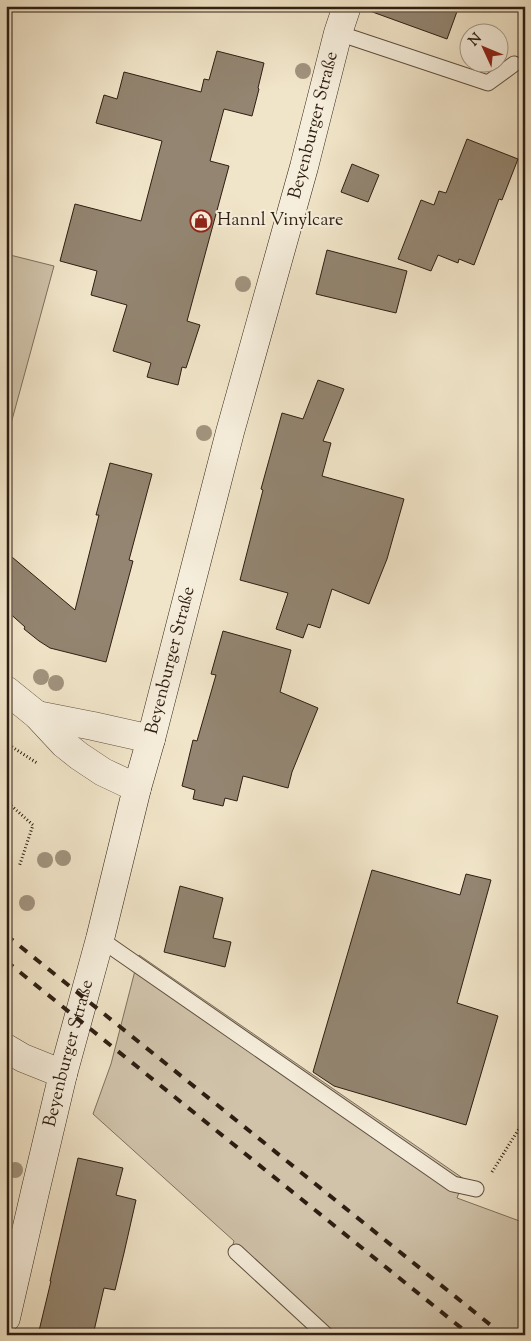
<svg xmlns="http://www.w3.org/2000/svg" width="531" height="1341" font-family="'Sorts Mill Goudy',serif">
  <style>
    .green { fill: #d0c3aa; stroke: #7f705e }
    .building { fill: #938571; stroke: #2e1e12 }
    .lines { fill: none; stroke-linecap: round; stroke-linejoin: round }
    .service-casing { stroke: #5f5040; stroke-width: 17 }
    .minor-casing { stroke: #5f5040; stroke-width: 29 }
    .secondary-casing { stroke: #2e1e12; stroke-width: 29 }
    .path { stroke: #2e1e12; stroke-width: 3; stroke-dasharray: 1 2.5; stroke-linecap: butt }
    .service { stroke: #f6eedc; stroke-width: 15 }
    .minor { stroke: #f6eedc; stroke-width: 28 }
    .secondary { stroke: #f6eedc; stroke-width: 28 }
    .rail { stroke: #2e1e12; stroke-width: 4; stroke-dasharray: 9 9; stroke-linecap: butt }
    .tree { fill: #a1937e }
    .labels { text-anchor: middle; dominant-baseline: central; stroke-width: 4; stroke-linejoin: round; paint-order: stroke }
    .street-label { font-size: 18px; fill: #2e1e12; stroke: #f6eedc }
    .poi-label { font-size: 18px; fill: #2e1e12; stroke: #f6eedc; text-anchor: start }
  </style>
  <rect width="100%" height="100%" fill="#f1e5c9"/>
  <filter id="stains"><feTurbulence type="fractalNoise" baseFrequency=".004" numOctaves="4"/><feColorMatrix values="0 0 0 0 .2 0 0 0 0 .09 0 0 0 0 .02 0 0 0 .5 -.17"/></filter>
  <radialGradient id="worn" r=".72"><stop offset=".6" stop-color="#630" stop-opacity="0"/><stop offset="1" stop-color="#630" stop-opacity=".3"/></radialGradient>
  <g class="green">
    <path d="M 6,254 L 54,266 L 6,442 Z"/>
    <path d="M 139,955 L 464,1179 L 457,1198 L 525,1223 L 525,1335 L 320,1335 L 230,1254 L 234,1241 L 93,1114 L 111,1064 Z"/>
  </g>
  <g class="building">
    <path d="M 367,6 L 459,6 L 447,39 L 367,10 Z"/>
    <path d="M 217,51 L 264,63 L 258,88 L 259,89 L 252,116 L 224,109 L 210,161 L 229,166 L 187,321 L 200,325 L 186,368 L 182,367 L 178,385 L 147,377 L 151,363 L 113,351 L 127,305 L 91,295 L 97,271 L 60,261 L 75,204 L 141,221 L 162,141 L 96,123 L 104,95 L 117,99 L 124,72 L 201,92 L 204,79 L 209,80 Z"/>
    <path d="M 467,139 L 518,159 L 502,200 L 499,199 L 474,265 L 459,259 L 458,263 L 438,255 L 431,271 L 398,259 L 421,200 L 434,205 L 439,191 L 446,193 Z"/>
    <path d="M 352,164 L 379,175 L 368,202 L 341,192 Z"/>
    <path d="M 327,250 L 407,271 L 396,313 L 316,294 Z"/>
    <path d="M 318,380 L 344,389 L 323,441 L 331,443 L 322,476 L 404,499 L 387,559 L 369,604 L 332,589 L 320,628 L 308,624 L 303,638 L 276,629 L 288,593 L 240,580 L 263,490 L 261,489 L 282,413 L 303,419 Z"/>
    <path d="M 110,463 L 152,474 L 129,560 L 133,561 L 106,662 L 50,648 L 39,641 L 24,629 L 25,627 L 6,610 L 6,552 L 75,610 L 99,515 L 96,515 Z"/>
    <path d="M 223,631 L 291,650 L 280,692 L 318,708 L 292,772 L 288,788 L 243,776 L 237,801 L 225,798 L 223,806 L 193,799 L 195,790 L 182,786 L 193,740 L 197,741 L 216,675 L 211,674 Z"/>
    <path d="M 372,870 L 460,895 L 466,874 L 491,880 L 457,1003 L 498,1016 L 466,1125 L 334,1086 L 313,1072 Z"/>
    <path d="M 180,886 L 223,898 L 213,938 L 231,942 L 225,967 L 164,952 Z"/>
    <path d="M 78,1158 L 123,1168 L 116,1195 L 136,1200 L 124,1253 L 115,1290 L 104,1288 L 93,1335 L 38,1335 L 51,1281 L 50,1281 Z"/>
  </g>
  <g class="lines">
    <g class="service-casing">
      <g id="service">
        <path d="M 338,33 L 488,83 L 514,64"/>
        <path d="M 100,939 L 453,1184 L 476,1189"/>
        <path d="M 236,1252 L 326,1335"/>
      </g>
    </g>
    <g class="minor-casing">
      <g id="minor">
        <path d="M 6,690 L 37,715 L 64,744 L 79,756 L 103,772 L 137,788"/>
        <path d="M 37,715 L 93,726 L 151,739"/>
        <path d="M 6,1048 L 23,1058 L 63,1074"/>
      </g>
    </g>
    <g class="secondary-casing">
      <g id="secondary">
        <path id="s1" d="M 6,1318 L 35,1192 L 63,1074 L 100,939 L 137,788 L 151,739 L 230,432 L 304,167 L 338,33 L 347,6"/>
      </g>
    </g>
    <g class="path">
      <path d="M 6,743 L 37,763"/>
      <path d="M 6,801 L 33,825 L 19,867"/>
      <path d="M 492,1172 L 525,1119"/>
    </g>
    <use href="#service" class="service"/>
    <use href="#minor" class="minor"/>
    <use href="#secondary" class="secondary"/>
    <g class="rail">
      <path d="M 6,935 L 503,1335"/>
      <path d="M 6,961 L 470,1335"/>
    </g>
  </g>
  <g class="tree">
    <circle cx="303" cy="71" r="8"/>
    <circle cx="243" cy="284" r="8"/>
    <circle cx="204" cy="433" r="8"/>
    <circle cx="41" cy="677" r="8"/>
    <circle cx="56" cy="683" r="8"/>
    <circle cx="63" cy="858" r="8"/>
    <circle cx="45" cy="860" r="8"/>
    <circle cx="27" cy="903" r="8"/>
    <circle cx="15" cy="1170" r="8"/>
  </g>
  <defs>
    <g id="shop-ring" transform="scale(1.125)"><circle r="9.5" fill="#f6eedc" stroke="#8f2418" stroke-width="1.5"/><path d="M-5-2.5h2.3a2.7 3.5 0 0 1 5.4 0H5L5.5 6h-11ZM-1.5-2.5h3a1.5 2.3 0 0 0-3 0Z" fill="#8f2418"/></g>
  </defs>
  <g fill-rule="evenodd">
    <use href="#shop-ring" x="201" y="221"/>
  </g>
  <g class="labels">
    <g class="street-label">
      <text stroke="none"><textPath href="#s1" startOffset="1232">Beyenburger Straße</textPath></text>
      <text stroke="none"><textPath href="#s1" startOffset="678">Beyenburger Straße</textPath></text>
      <text stroke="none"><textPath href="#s1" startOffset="272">Beyenburger Straße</textPath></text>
    </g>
    <g class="poi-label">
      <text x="217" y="221">Hannl Vinylcare</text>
    </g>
  </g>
  <rect width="531" height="1341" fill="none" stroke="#f1e5c9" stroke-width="25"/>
  <rect x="8" y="8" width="516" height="1326" fill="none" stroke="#2e1e12" stroke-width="2.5"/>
  <rect x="12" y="12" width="506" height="1316" fill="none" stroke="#2e1e12"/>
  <g transform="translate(484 48) rotate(314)"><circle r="24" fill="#f6eedc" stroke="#a69b8b"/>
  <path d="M0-4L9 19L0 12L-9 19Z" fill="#8f2418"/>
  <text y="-8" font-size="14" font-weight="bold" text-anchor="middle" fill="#2e1e12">N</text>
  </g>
  <rect width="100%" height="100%" filter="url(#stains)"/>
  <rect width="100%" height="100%" fill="url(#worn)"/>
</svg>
